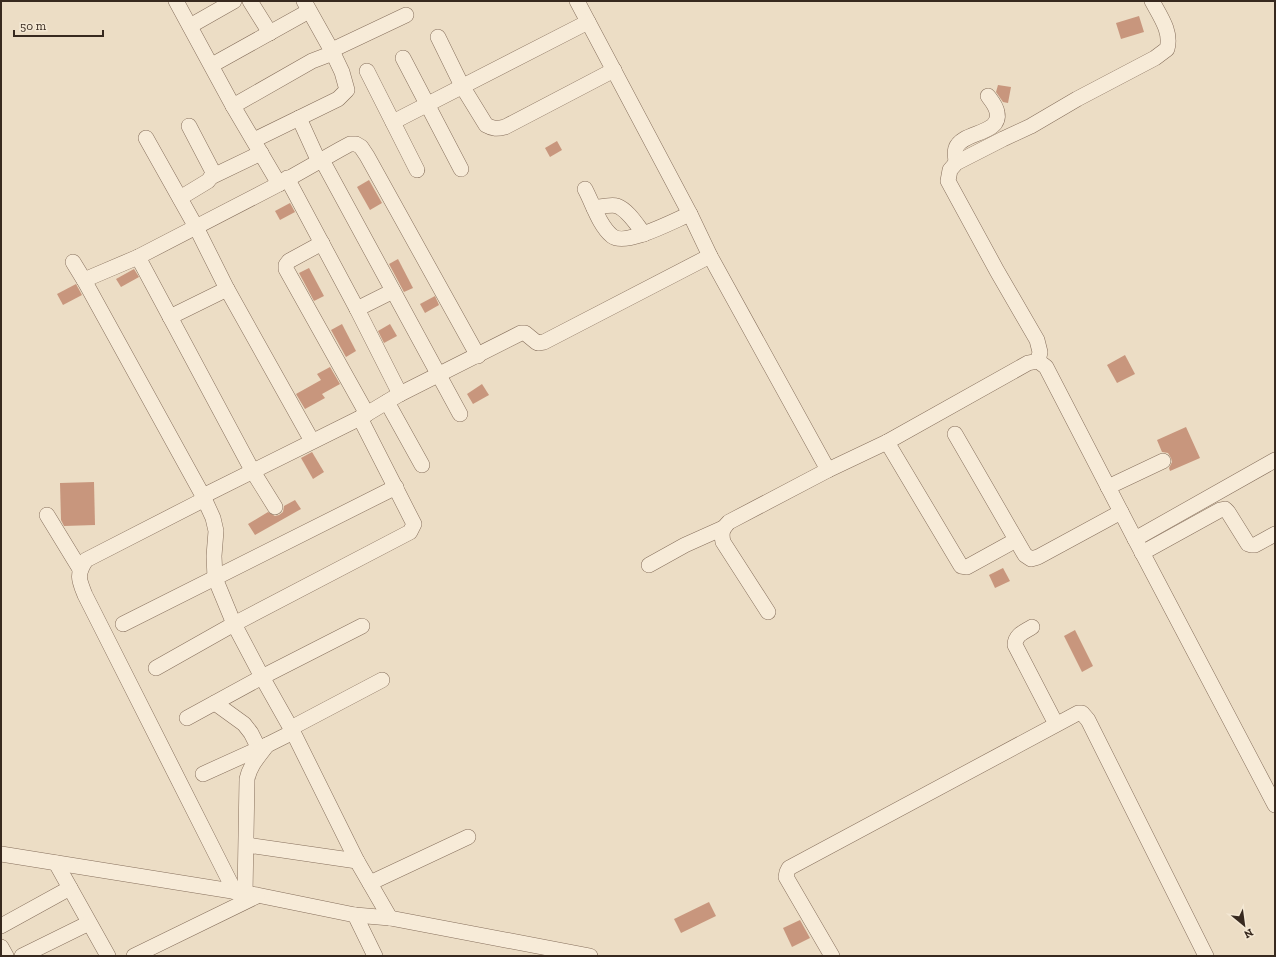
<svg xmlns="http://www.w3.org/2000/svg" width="1276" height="957" font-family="'Zilla Slab',serif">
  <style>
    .building { fill: #c8967d }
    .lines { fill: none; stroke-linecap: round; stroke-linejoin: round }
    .minor-casing { stroke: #866f5c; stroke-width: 16 }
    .minor { stroke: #f7ebd8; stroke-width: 15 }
  </style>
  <rect width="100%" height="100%" fill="#ecddc5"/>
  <g class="building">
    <path d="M 1139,16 L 1144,32 L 1121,39 L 1116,23 Z"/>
    <path d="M 998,85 L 1011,87 L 1008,103 L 1003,102 L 996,92 Z"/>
    <path d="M 557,141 L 562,150 L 550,157 L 545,148 Z"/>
    <path d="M 369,180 L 382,203 L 370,210 L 357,187 Z"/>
    <path d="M 290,203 L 295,212 L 280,220 L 275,211 Z"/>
    <path d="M 398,259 L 413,288 L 404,292 L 389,264 Z"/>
    <path d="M 309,268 L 324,296 L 314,301 L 299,273 Z"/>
    <path d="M 134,269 L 139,277 L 121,287 L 116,279 Z"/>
    <path d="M 76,284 L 82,295 L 63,305 L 57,294 Z"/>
    <path d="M 435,296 L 439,305 L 425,313 L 420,304 Z"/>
    <path d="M 342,324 L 356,351 L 346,357 L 331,330 Z"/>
    <path d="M 390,324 L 397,336 L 384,343 L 378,331 Z"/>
    <path d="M 1125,355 L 1135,374 L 1117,383 L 1107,365 Z"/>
    <path d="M 330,367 L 340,384 L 322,394 L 325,398 L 305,409 L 296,394 L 321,380 L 317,374 Z"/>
    <path d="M 482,384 L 489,395 L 473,404 L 467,394 Z"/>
    <path d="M 1186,427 L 1200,458 L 1170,471 L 1169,468 L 1172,462 L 1171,458 L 1168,453 L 1162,452 L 1157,440 Z"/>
    <path d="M 312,452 L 324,472 L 313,479 L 301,458 Z"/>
    <path d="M 94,482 L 95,525 L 64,526 L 61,520 L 60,483 Z"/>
    <path d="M 295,500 L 301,509 L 255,535 L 248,524 L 268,512 L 275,516 L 279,515 L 283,512 L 284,506 Z"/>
    <path d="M 1003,568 L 1010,581 L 995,588 L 989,575 Z"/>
    <path d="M 1075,630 L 1093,666 L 1082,672 L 1064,636 Z"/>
    <path d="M 709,902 L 716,916 L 681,933 L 674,919 Z"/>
    <path d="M 800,920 L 810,938 L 792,947 L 783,928 Z"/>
  </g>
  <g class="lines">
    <g class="minor-casing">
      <g id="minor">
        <path d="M 176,1 L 233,106 L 279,184"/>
        <path d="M 250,1 L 270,33"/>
        <path d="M 577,1 L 690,214 L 710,256 L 828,470"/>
        <path d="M 190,26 L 234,1"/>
        <path d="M 438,37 L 462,86 L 486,125 C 493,129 497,129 505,127 L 614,70"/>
        <path d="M 332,50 L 406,15"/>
        <path d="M 403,58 L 461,169"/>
        <path d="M 212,65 L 309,11"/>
        <path d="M 367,71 L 417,170"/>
        <path d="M 233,106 L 312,61 L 333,53 L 304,1"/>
        <path d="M 299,118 L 319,162"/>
        <path d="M 393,122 L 588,22"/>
        <path d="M 146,138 L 196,227 L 227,289 L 312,441"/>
        <path d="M 254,140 L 338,99 L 347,90 L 342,72 L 333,53"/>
        <path d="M 322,160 L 460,414"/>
        <path d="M 956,163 C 956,158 954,152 956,148 C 962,131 1002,135 997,112 C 996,106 991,100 988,96"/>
        <path d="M 211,177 L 261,153"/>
        <path d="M 287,178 L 357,309 L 400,394"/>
        <path d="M 585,189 C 593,204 599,225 612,236 C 626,247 675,220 690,214"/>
        <path d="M 180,198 L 208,181 L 211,177 L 213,172 L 189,126"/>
        <path d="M 594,208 C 601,207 611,204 617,206 C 628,210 637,225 644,234"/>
        <path d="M 322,243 L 289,261 L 286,265 L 286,269 L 367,414"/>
        <path d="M 138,257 L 252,470 L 275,507"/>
        <path d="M 73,262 L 84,280 L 138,257 L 279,184 L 339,150 L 350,144 L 356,144 L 361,147 L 367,156 L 478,356"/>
        <path d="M 84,280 L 203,496 L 213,518 L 216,531 L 214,556 L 215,578 L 234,624 L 262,677 L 293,732 L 357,861 L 390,918"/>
        <path d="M 357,309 L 393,291"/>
        <path d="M 170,317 L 227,289"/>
        <path d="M 1038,361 L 1040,352 L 1037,340 L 997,271 L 948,181 L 950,170 L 956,163 L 1003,139 L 1031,126 L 1077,99 L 1155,58 L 1167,49 C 1172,32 1160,16 1152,1"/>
        <path d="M 387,402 L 422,465"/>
        <path d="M 955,434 L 1025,555 L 1031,559 L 1038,557 L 1121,512"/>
        <path d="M 887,442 L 961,566 L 967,567 L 1016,540"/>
        <path d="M 1108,487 L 1163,461"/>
        <path d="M 203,496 L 360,418 L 400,394 L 521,333 L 525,333 L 536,342 L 538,343 L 544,342 L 710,256"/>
        <path d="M 205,499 L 86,560 C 76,575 79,580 85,595 L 235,892"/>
        <path d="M 47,515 L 80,569"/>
        <path d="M 1135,539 L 1275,460"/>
        <path d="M 1142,553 L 1220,510 L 1225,509 L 1228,512 L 1248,544 L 1251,545 L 1255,545 L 1275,534"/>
        <path d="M 649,565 L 685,545 L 723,528"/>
        <path d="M 768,612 L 723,542 C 721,533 722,529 729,522 L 828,470 L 887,442 L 1028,363 L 1038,361 L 1046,367 L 1135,539 L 1275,805"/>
        <path d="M 123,624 L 396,487"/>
        <path d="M 1032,627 C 1024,632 1015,635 1015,645 L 1056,724"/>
        <path d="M 156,668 L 234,624 L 410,532 L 414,524 L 360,418"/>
        <path d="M 215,703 L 244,724 L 251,733 L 259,749"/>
        <path d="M 187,718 L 262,677 L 362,626"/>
        <path d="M 291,728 L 382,680"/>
        <path d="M 203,774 L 267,745 L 293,732"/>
        <path d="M 247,845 L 357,861"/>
        <path d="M 1,854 L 257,895 L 355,915 L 390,918 L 590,956"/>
        <path d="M 56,863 L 108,956"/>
        <path d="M 370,883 L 468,837"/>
        <path d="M 245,894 L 247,779 C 250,765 259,756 267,745"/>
        <path d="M 355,915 L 375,956"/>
        <path d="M 1,926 L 70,888"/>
        <path d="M 1,947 L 6,956"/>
        <path d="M 22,956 L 89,923"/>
        <path d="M 134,956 L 257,896"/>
        <path d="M 832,956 L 786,877 L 787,872 L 789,868 L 1078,713 L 1082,713 L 1088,720 L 1206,956"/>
      </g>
    </g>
    <use href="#minor" class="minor"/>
  </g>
  <rect width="1276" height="957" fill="none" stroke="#37291f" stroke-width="4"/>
  <g transform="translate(1244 925) rotate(151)" stroke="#f4e8d4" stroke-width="3" paint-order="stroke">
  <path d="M0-3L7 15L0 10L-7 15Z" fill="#37291f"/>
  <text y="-6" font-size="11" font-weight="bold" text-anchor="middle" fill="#37291f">N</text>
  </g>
  <path d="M14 30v6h89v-6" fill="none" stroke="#37291f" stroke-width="2"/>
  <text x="20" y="30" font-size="12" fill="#37291f" stroke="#f4e8d4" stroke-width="3" paint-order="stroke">50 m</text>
</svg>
